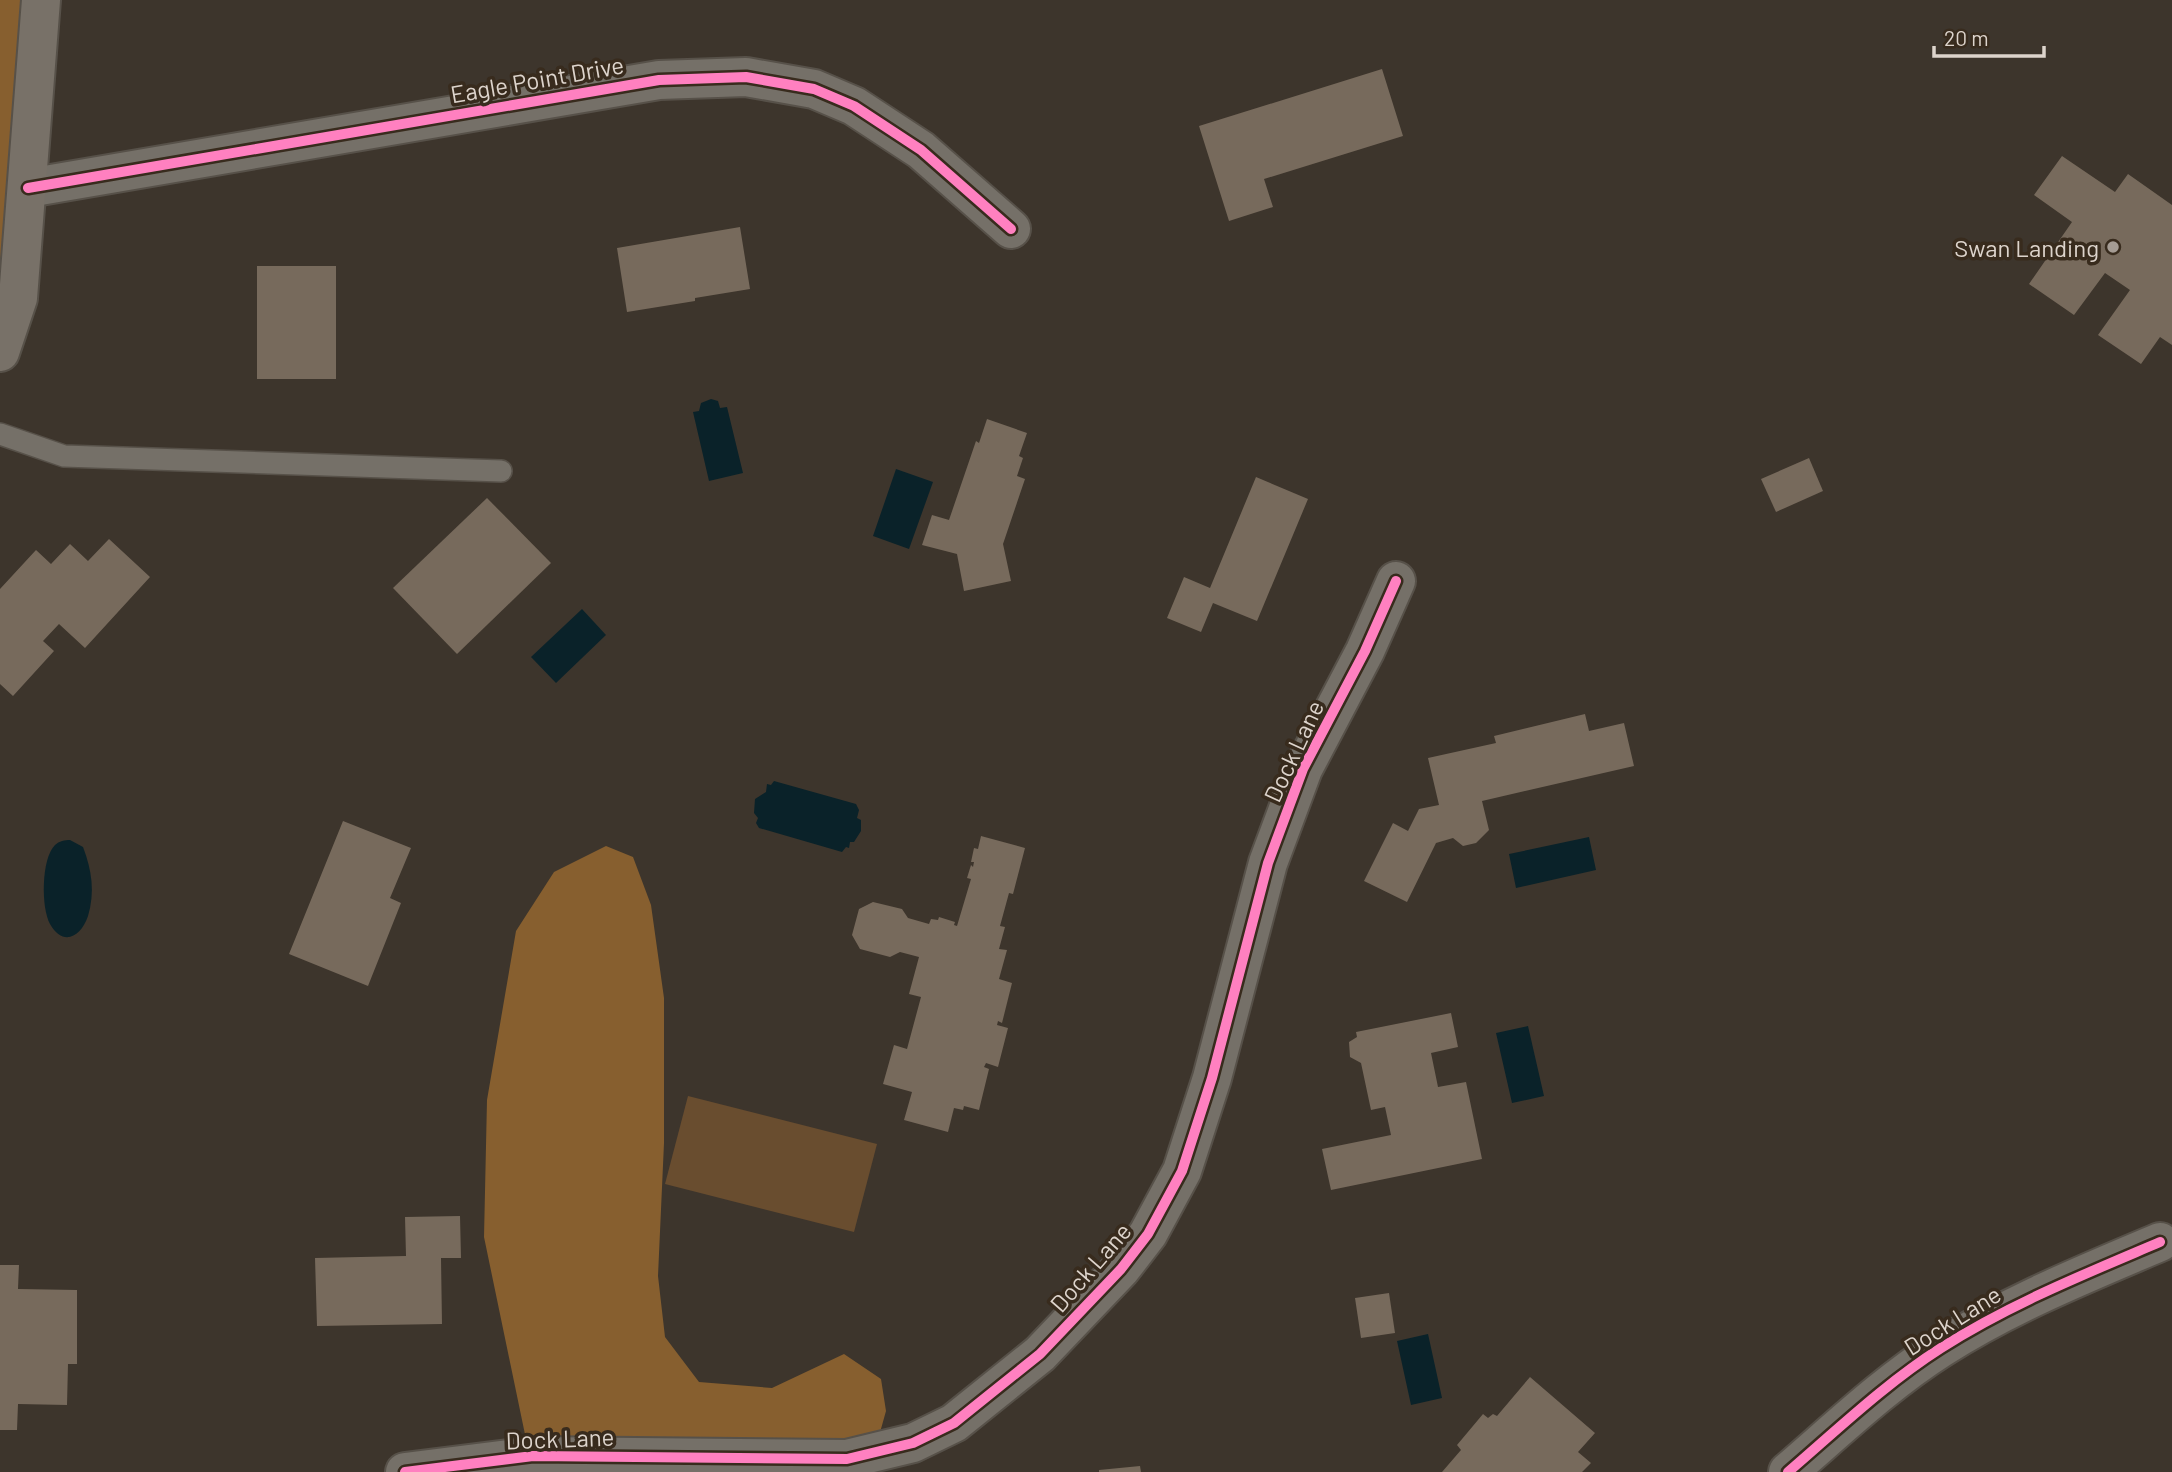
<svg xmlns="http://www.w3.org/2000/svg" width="2172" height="1472" font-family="Barlow,sans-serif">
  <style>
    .green { fill: #694d2f }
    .forest { fill: #875f2f }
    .water { fill: #0a2229 }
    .building { fill: #776a5c }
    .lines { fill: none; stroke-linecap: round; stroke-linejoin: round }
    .service-casing { stroke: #575149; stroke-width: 24 }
    .minor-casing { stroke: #575149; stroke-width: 42 }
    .secondary-casing { stroke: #575149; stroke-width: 42 }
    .service { stroke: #757068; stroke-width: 21 }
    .minor { stroke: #757068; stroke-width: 38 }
    .secondary { stroke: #787168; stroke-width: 38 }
    .cycleway-casing { stroke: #382b1d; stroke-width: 15 }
    .cycleway { stroke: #ff80c0; stroke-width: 10 }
    .poi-dot { fill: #a59c94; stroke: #382b1d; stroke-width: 2.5 }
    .labels { text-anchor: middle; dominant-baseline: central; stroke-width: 7; stroke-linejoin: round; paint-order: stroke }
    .street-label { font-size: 24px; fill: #ddd4cc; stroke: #382b1d }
    .poi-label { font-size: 24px; fill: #ddd4cc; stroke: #382b1d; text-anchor: end }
  </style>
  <rect width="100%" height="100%" fill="#3d352c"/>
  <path class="green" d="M 688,1096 L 877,1144 L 854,1232 L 665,1184 Z"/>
  <g class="forest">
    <path d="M 0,0 L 41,0 L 0,352 Z"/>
    <path d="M 606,846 L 633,857 L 651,905 L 664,998 L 664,1143 L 658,1276 L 665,1337 L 699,1382 L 772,1388 L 844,1354 L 881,1379 L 886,1411 L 872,1461 L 527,1444 L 484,1237 L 487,1100 L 516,931 L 554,872 Z"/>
  </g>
  <g class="water">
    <path d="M 711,399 L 718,401 L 720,408 L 727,407 L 743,473 L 709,481 L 693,412 L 699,411 L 701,403 Z"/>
    <path d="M 896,469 L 933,482 L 909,549 L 873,536 Z"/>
    <path d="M 582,609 L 606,635 L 556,683 L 531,657 Z"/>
    <path d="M 774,781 L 856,804 L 859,810 L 857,818 L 861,820 L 861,831 L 854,842 L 850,842 L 849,848 L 846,847 L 842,852 L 759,828 L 756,823 L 758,818 L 754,813 L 755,799 L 766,792 L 767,784 L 771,785 Z"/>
    <path d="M 1589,837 L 1596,870 L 1516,888 L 1509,854 Z"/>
    <path d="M 70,840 L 83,847 C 92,871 95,892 88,916 C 81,937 63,947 50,924 C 41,908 41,859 55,845 C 59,841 65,840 70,840 Z"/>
    <path d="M 1528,1026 L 1544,1096 L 1512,1103 L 1496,1033 Z"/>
    <path d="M 1428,1334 L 1442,1398 L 1411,1405 L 1397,1341 Z"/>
  </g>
  <g class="building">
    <path d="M 1382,69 L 1403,136 L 1264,179 L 1273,207 L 1229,221 L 1199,126 Z"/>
    <path d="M 2062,156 L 2115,192 L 2128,174 L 2172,205 L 2172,345 L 2160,337 L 2141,364 L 2098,335 L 2130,290 L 2105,273 L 2074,315 L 2029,284 L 2072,222 L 2034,195 Z"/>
    <path d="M 740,227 L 750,289 L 695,298 L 695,301 L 627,312 L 617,248 Z"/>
    <rect x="257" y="266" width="79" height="113"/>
    <path d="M 987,419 L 1027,433 L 1019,456 L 1023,458 L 1017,476 L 1025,479 L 1003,544 L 1011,581 L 964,591 L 957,554 L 922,545 L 932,515 L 949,520 L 976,441 L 979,443 Z"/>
    <path d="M 1809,458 L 1823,491 L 1776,512 L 1761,479 Z"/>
    <path d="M 1256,477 L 1308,499 L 1257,621 L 1213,603 L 1201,632 L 1167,618 L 1184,577 L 1210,588 Z"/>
    <path d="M 487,498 L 551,563 L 457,654 L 393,588 Z"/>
    <path d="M 109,539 L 150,577 L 85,648 L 59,624 L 43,641 L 54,651 L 13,696 L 0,684 L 0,589 L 36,550 L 51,564 L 70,544 L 88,561 Z"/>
    <path d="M 1585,714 L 1589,731 L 1624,723 L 1634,766 L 1482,801 L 1489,830 L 1476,843 L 1463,846 L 1453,838 L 1436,843 L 1407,902 L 1364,881 L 1393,823 L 1408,831 L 1419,809 L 1439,805 L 1428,758 L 1496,743 L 1494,736 Z"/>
    <path d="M 343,821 L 411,848 L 390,898 L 401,903 L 368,986 L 289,954 Z"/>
    <path d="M 981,836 L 1025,848 L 1013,894 L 1009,893 L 1000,926 L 1005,927 L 999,949 L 1007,950 L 999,979 L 1012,983 L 1002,1023 L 998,1021 L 997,1025 L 1008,1028 L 998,1067 L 986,1063 L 984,1067 L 989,1069 L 979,1110 L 964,1106 L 963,1110 L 954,1108 L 948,1132 L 904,1120 L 912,1092 L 883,1084 L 894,1045 L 907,1049 L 921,997 L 909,994 L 919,957 L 900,952 L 890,957 L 860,949 L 852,935 L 859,909 L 873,902 L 902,909 L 908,918 L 929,924 L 931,919 L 938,920 L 939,917 L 955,922 L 954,925 L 957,926 L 971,879 L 967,878 L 971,865 L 973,867 L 974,862 L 971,862 L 974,848 L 978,849 Z"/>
    <path d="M 1451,1013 L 1458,1047 L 1431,1053 L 1438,1087 L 1466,1082 L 1482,1159 L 1331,1190 L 1322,1149 L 1391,1135 L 1385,1107 L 1371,1110 L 1361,1063 L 1350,1057 L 1349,1042 L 1357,1037 L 1356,1032 Z"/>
    <path d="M 460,1216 L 461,1258 L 441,1258 L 442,1324 L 317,1326 L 315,1258 L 406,1256 L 405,1217 Z"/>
    <path d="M 0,1265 L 19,1265 L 18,1289 L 77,1290 L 77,1364 L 68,1364 L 67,1405 L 18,1404 L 17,1430 L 0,1430 Z"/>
    <path d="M 1389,1293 L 1395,1333 L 1361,1338 L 1355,1298 Z"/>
    <path d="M 1530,1377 L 1595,1433 L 1578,1452 L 1591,1463 L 1582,1472 L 1442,1472 L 1461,1450 L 1457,1445 L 1483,1414 L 1488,1418 L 1493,1414 L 1497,1416 Z"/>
    <path d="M 1140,1466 L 1141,1472 L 1099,1472 L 1099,1470 Z"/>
  </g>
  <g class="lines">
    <g class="service-casing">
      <path id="service" d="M 0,434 L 64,456 L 501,471"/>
    </g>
    <g class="minor-casing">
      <g id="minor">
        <path d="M 28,188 L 659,80 L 746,77 L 814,89 L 854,106 L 921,150 L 1011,229"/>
        <path d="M 405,1472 L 533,1456 L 847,1459 L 913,1443 L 954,1423 L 1040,1354 L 1121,1269 L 1148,1234 L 1182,1171 L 1212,1078 L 1268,863 L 1303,769 L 1365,651 L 1396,581"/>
        <path d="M 1788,1472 C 1838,1429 1886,1383 1941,1348 C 2010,1304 2085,1274 2160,1242"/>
      </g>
    </g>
    <g class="secondary-casing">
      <path id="secondary" d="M 0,352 L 18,298 L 41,0"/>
    </g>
    <use href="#service" class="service"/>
    <use href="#minor" class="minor"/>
    <use href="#secondary" class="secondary"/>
    <g class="cycleway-casing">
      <g id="cycleway">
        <path d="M 28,188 L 659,80 L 746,77 L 814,89 L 854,106 L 921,150 L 1011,229"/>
        <path d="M 405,1472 L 533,1456 L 847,1459 L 913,1443 L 954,1423 L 1040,1354 L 1121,1269 L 1148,1234 L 1182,1171 L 1212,1078 L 1268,863 L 1303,769 L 1365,651 L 1396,581"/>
        <path d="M 1788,1472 C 1838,1429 1886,1383 1941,1348 C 2010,1304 2085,1274 2160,1242"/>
      </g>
    </g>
    <use href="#cycleway" class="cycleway"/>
  </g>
  <circle class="poi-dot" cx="2113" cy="247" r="7"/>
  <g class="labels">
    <g class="street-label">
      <text transform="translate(537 79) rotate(-10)">Eagle Point Drive</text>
      <text transform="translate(1293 751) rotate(-65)">Dock Lane</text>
      <text transform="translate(1090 1267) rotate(-49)">Dock Lane</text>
      <text transform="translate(1952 1320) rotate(-32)">Dock Lane</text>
      <text transform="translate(560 1438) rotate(-2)">Dock Lane</text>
    </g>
    <g class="poi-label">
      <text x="2099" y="247">Swan Landing</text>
    </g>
  </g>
  <path d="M1934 46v10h110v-10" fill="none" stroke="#ddd4cc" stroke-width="3.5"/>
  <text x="1944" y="46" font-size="21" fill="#ddd4cc" stroke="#382b1d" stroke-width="5" paint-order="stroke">20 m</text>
</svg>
